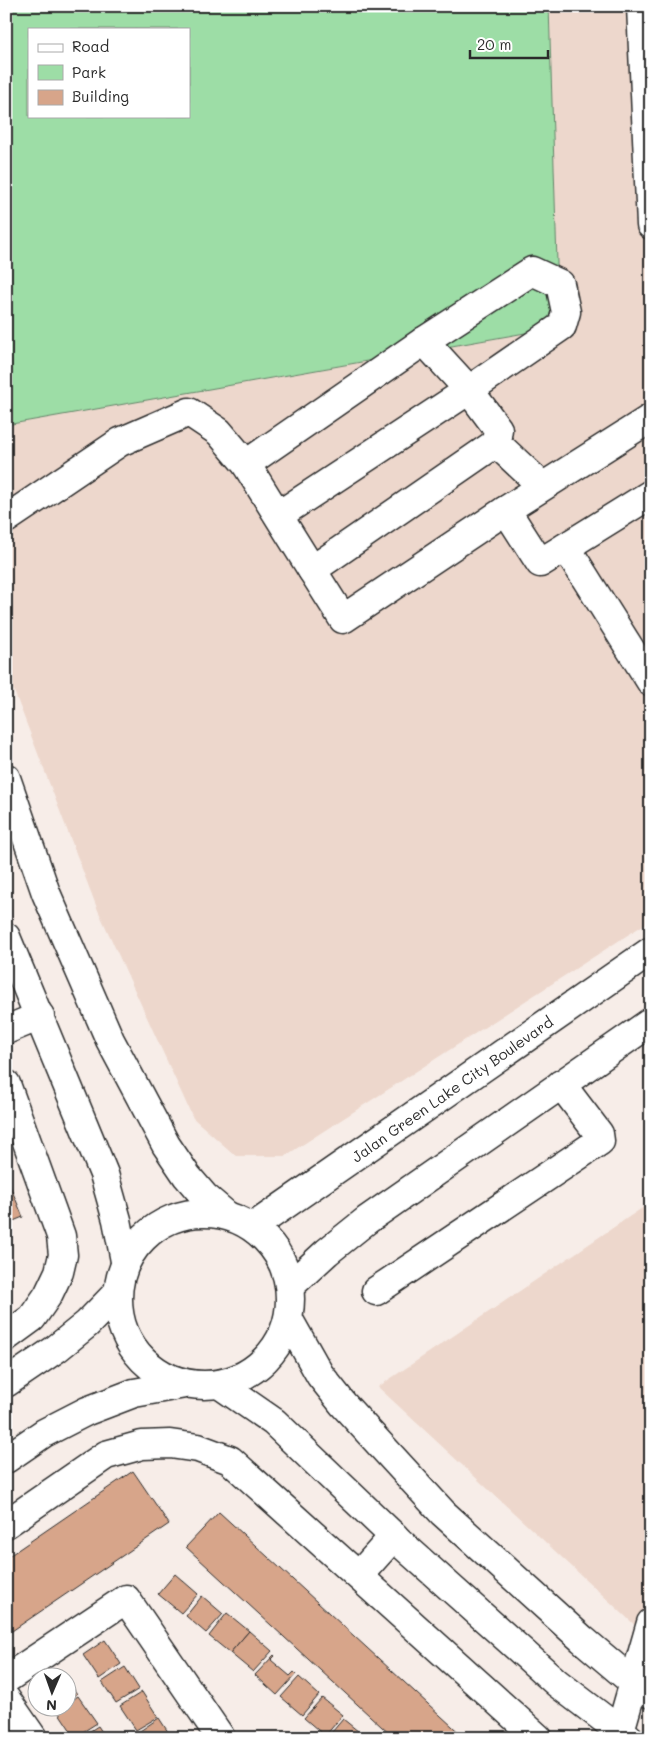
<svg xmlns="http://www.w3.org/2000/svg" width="657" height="1744" font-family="Mali,sans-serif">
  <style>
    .built { fill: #edd7cc }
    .green { fill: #9ddda6; stroke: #648468; fill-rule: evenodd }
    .building { fill: #d7a58a; stroke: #2b2b2b }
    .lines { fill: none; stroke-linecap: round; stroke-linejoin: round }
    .minor-casing { stroke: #2b2b2b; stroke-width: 31 }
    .major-casing { stroke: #2b2b2b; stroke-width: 31 }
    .minor { stroke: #fff; stroke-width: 28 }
    .major { stroke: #fff; stroke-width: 28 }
    .labels { text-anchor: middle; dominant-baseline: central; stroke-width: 4.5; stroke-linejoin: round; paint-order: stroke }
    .street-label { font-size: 15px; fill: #2b2b2b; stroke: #fff }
  </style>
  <rect width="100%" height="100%" fill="#f7ede8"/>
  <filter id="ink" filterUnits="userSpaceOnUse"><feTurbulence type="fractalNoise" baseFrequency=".02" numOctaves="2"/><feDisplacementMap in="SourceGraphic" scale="10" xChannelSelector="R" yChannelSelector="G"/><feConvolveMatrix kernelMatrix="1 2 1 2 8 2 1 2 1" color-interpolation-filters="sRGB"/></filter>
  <g filter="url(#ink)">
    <g class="built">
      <path d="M 549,6 L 651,6 L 651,920 L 285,1156 L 236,1156 L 193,1118 L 97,908 L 6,670 L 6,425 L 559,327 Z"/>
      <path d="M 651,1202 L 651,1640 L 378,1387 Z"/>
    </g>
    <path class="green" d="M 6,6 L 549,6 L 559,327 L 6,425 ZM 29,29 L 189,29 L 189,116 L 29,116 Z"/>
    <g class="building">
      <path d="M 6,1176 L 23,1217 L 6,1224 Z"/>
      <path d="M 133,1471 L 169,1524 L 6,1635 L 6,1558 Z"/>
      <path d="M 219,1512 L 465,1738 L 394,1738 L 186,1547 Z"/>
      <path d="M 175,1574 L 198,1594 L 181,1613 L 158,1594 Z"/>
      <path d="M 202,1596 L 223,1614 L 206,1633 L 186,1616 Z"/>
      <path d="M 227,1613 L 249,1631 L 230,1653 L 209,1636 Z"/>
      <path d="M 249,1631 L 272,1651 L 253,1672 L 230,1653 Z"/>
      <path d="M 105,1640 L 121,1664 L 99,1679 L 83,1655 Z"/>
      <path d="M 274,1655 L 275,1656 L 271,1660 L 290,1676 L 294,1672 L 296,1674 L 277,1695 L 255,1675 Z"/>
      <path d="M 125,1667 L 139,1689 L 116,1703 L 102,1682 Z"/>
      <path d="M 299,1677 L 319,1695 L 302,1715 L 281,1697 Z"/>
      <path d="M 68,1681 L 77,1694 L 68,1700 Z"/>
      <path d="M 142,1692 L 158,1717 L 136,1730 L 120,1706 Z"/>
      <path d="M 78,1696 L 97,1723 L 75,1737 L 57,1710 L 61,1706 L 68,1706 L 68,1703 Z"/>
      <path d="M 322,1698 L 343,1715 L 325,1736 L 304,1718 Z"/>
      <path d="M 159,1718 L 172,1738 L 144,1738 L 140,1731 Z"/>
      <path d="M 343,1719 L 364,1736 L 362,1738 L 327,1738 Z"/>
      <path d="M 98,1726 L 106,1738 L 79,1738 Z"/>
    </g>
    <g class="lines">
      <g class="minor-casing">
        <g id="minor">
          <path d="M 641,6 L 651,225"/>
          <path d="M 496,443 L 542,486"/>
          <path d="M 246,464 L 424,341 L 532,271 L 560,284 L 566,312 L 562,326 L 469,390 L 498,429 L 496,443 L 312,570 L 343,619 L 506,510 L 651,418"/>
          <path d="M 506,510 L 540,563 L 651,494"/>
          <path d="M 279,515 L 469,390 L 424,341"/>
          <path d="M 6,519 L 120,442 L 189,412 L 219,432 L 246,464 L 312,570"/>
          <path d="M 566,547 L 651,682"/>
          <path d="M 6,1030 L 40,1016"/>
          <path d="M 6,1084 L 61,1236 L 63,1255 L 59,1272 L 48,1295 L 32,1318 L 6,1337"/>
          <path d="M 253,1227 L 651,951"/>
          <path d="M 290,1286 L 327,1252 L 367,1220 L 651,1022"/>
          <path d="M 376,1291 L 600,1141 L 599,1134 L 561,1084"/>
          <path d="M 289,1320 L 320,1375 L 343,1404 L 443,1513 L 582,1639 L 634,1683 L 651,1694"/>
          <path d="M 219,1384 L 274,1422 L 405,1547 L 557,1683 L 629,1738"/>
          <path d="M 6,1524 L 106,1455 L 142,1445 L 170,1444 L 198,1448 L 230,1460 L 538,1738"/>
          <path d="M 359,1575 L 394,1536"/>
          <path d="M 6,1679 L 126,1599 L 221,1738"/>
          <path d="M 6,1699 L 33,1738"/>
          <path d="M 618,1738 L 651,1623"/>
        </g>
      </g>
      <g class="major-casing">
        <g id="major">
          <path d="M 6,778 L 46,893 L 110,1040 L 166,1145 L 187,1176 L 205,1197 L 225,1214"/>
          <path d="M 6,937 L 104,1174 L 117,1220 L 125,1261"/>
          <circle cx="204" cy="1299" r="86"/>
          <path d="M 6,1383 L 56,1349 L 87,1324 L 117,1293"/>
          <path d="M 6,1459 L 44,1433 L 87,1411 L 134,1393 L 185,1384"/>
        </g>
      </g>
      <use href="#minor" class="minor"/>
      <use href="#major" class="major"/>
    </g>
  </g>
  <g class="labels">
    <g class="street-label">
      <text transform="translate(452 1089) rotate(-35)">Jalan Green Lake City Boulevard</text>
    </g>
  </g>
  <rect width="657" height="1744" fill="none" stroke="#fff" stroke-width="25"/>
  <rect x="12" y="12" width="632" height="1719" fill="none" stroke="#2b2b2b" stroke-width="2" filter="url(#ink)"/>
  <rect x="28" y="28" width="162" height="90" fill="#ffffff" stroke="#aaaaaa"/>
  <rect x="38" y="44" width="25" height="8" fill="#ffffff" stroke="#aaaaaa"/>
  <text x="72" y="52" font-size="15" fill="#2b2b2b">Road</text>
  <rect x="38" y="65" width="25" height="15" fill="#9ddda6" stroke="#aaaaaa"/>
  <text x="72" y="78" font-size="15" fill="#2b2b2b">Park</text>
  <rect x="38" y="90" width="25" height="15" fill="#d7a58a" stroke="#aaaaaa"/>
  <text x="72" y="102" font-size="15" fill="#2b2b2b">Building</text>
  <g transform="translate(52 1692) rotate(182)"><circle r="24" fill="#ffffff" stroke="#aaaaaa"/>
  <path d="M0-4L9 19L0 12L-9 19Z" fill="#2b2b2b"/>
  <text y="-8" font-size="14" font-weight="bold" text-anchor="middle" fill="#2b2b2b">N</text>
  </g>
  <path d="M470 50v8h78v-8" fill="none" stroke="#2b2b2b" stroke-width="2.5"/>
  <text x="477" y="50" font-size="15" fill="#2b2b2b" stroke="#ffffff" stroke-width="4" paint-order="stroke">20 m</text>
</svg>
